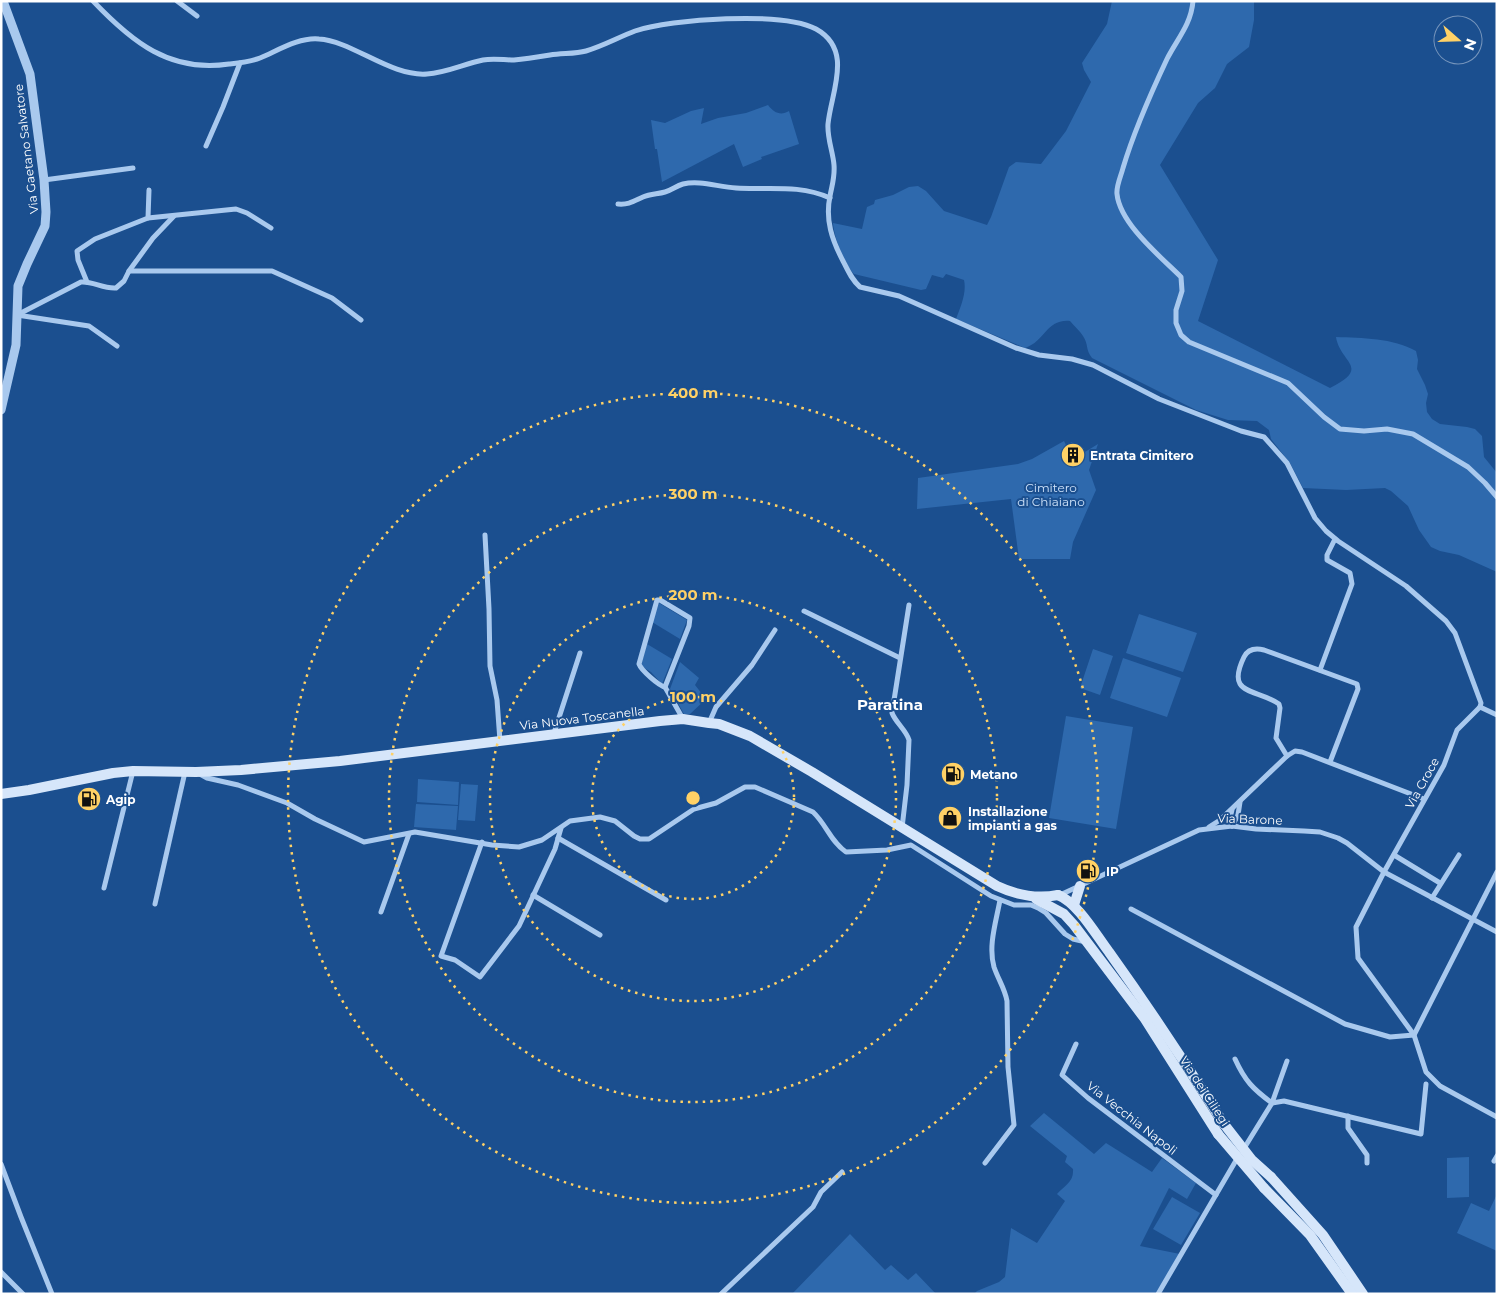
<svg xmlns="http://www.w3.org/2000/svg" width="1498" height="1295" font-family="Montserrat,sans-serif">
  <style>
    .green { fill: #2e69ad }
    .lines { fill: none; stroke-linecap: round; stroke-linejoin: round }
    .minor { stroke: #a9c9ee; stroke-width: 5 }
    .tertiary { stroke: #a9c9ee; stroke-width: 9 }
    .secondary { stroke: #d6e6fa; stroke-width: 10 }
    .secondary-bridge { stroke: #d6e6fa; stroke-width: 10 }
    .ring { fill: none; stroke: #ffd166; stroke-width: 2.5; stroke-dasharray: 2.5 5 }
    .labels { text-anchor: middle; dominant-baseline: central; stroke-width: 4; stroke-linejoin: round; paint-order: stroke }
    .street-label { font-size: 12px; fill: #fff; stroke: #1b4f8f }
    .poi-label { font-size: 12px; font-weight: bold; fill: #fff; stroke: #1b4f8f; text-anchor: start }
    .park-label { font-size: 12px; fill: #cfe3fa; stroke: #1b4f8f }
    .quarter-label { font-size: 15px; font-weight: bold; fill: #fff; stroke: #1b4f8f }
    .centre { fill: #ffd166; stroke: #1b4f8f; stroke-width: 2.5 }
    .ring-label { font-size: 15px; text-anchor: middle; font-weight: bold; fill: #ffd166; stroke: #1b4f8f; stroke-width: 4; stroke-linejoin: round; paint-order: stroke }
  </style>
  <rect width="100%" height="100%" fill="#1b4f8f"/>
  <g class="green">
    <path d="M 1112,1 L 1254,1 L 1254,20 L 1249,47 L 1227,64 L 1215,88 L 1198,103 L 1160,165 L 1218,260 L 1198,321 L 1330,388 C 1372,367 1340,363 1336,337 C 1362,338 1393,338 1416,351 L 1418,360 L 1417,369 L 1425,385 L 1428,394 L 1426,403 L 1427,412 L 1432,419 L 1440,424 L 1467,427 L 1475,429 L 1482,436 L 1484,457 L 1497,473 L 1497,572 L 1459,555 L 1440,551 L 1431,547 L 1419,530 L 1408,506 L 1391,491 L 1385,488 L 1346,490 L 1303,488 L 1290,463 L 1271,439 L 1269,430 L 1257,421 L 1228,420 L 1196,410 L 1092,358 C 1085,349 1089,345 1083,336 C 1080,331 1074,326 1070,321 C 1046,319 1046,341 1025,348 L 956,319 C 960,308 967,293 964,280 L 946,274 L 943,278 L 932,275 L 926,289 L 921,290 L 854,274 C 844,264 834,237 833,223 L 862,229 L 867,207 L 874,204 L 875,200 L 893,195 L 909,187 L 918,186 L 926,191 L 944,211 L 987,225 L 991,217 L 1009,167 L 1016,162 L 1041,164 L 1066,131 L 1091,82 L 1084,70 L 1082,63 L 1107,24 Z"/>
    <path d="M 768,105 C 774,113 781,116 789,111 L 799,144 L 761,157 L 762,159 L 743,167 L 734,144 L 662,182 L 657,149 L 655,149 L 651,120 L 665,123 L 691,111 L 704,108 L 701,124 L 718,118 L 746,113 Z"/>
    <path d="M 1064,441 L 1066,445 L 1072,442 L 1080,455 L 1098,444 L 1089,470 L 1096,490 L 1073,542 L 1070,559 L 1019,559 L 1011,499 L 917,509 L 918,478 L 1018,464 L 1032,459 Z"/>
    <path d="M 659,603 L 687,620 L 680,639 L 652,622 Z"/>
    <path d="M 1139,614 L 1197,633 L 1183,672 L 1126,653 Z"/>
    <path d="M 647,644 L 672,659 L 662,684 L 651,672 L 641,666 Z"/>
    <path d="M 1093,649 L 1113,656 L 1100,695 L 1080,688 Z"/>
    <path d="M 1123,658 L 1181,678 L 1167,717 L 1110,698 Z"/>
    <path d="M 680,662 L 699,678 L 695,685 L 706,699 L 690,714 L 684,714 L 670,689 Z"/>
    <path d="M 1066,716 L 1133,727 L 1116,829 L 1049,818 Z"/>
    <path d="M 418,779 L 459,782 L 458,805 L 417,802 Z"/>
    <path d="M 461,784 L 478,785 L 475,821 L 458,820 Z"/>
    <path d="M 416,804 L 458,806 L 456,830 L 414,827 Z"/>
    <path d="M 1044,1113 L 1094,1154 L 1106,1143 L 1152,1172 L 1162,1158 L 1196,1183 L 1187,1199 L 1169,1188 L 1140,1246 L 1180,1254 L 1155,1294 L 974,1294 L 977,1291 L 999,1282 L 1005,1277 L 1011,1228 L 1037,1243 L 1065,1201 L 1057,1194 C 1065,1185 1074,1182 1073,1169 L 1065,1162 L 1067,1156 L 1030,1126 Z"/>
    <path d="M 1469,1157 L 1469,1197 L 1447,1198 L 1447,1158 Z"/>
    <path d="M 1497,1194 L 1497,1251 L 1457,1233 L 1471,1203 L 1489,1211 Z"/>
    <path d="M 1172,1197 L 1200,1213 L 1181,1245 L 1153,1229 Z"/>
    <path d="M 850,1234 L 885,1270 L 891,1265 L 908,1280 L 916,1273 L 936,1294 L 792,1294 Z"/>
  </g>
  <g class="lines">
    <g class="minor">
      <path d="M 93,1 C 132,42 170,73 229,64 C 239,63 250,62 260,58 C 277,51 299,37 319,39 C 352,41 391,77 427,74 C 446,73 464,64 483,60 C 493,58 504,60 514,60 C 526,59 538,57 550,55 C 562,53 575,54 586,51 C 603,46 619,37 635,31 C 671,19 782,11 816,29 C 854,50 831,92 828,124 C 827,138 833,152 834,165 C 835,177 832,185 830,196 C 825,220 832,240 843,261 C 848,271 852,280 860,287 L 899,296 L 1016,348 L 1039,355 L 1072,359 L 1093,365 L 1159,399 L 1241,431 L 1264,437 L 1287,463 L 1315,518 L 1326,531 L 1338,541 L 1406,586 L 1446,621 L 1455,633 L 1481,703 L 1480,707"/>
      <path d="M 177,1 L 197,16"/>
      <path d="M 1193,1 C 1191,25 1177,39 1167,59 C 1150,95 1134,131 1123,168 C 1121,176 1116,186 1117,194 C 1120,224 1161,257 1181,277 L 1182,291 L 1176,310 L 1176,323 L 1181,335 L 1189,342 L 1288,383 L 1324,417 L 1340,429 L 1364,431 L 1387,429 L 1413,434 L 1468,467 L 1485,483 L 1497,497"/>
      <path d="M 206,146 L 223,107 L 240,63"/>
      <path d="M 44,180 L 133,168"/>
      <path d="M 618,204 C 629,205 634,201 643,197 C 650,194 658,194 665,192 C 672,190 676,186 683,184 C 700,180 718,187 736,188 C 768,190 799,184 830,198"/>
      <path d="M 148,218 L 236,209 L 247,213 L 271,228"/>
      <path d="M 129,271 L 272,271 L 332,298 L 361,320"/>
      <path d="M 87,282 L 78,260 L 77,251 L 95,239 L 148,218 L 149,190"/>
      <path d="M 17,315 L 81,282 C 93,281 103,289 116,288 L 124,281 L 129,271 L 153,238 L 174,216"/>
      <path d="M 17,315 L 89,326 L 117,346"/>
      <path d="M 485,535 L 489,609 L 490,666 L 497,700 L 500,741"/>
      <path d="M 657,600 L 660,600 L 690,618 L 689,626 L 665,687 C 659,686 641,670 639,664 Z"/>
      <path d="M 804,611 L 900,658"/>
      <path d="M 1320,670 L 1352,584 L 1350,573 L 1327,560 L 1327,555 L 1335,539"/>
      <path d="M 665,687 L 683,719"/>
      <path d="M 1480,707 L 1457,730 L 1444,765 L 1384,872 L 1356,927 L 1358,958 L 1414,1035 L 1426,1072 L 1440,1086 L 1497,1117"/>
      <path d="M 1480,707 L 1497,715"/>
      <path d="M 709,723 L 716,707 L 752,665 L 775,630"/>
      <path d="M 554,733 L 580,653"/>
      <path d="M 1287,756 L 1276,738 L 1280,708 L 1279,704 C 1256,688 1225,696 1244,657 C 1248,649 1256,648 1264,650 L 1357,684 L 1358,689 L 1330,762"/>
      <path d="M 198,773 L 207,778 L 238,785 L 287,803 L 315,819 L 364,842 L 415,832 L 492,845 L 519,847 L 542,840 L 570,821 L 600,817 L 615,821 L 634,836 L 640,839 L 649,839 L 694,809 L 716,803 L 745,787 L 755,787 L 813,812 C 826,824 831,842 846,852 L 887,850 L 911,845 L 991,896 L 1014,905 L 1031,905 L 1038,908 L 1046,913 L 1065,934 L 1073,939 L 1086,942"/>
      <path d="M 1232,810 L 1229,822 L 1232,826"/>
      <path d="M 1232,826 L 1238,815 L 1240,802"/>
      <path d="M 1209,827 L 1220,820 L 1287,756 L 1295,751 L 1302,752 L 1424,799"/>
      <path d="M 902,828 L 907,785 L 909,740 C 906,730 896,723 892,713 L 909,605"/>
      <path d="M 558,838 L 666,900"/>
      <path d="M 482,842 L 441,956 L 455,960 L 480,977 L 519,926 L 555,849 L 561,828"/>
      <path d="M 1394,855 L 1440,883"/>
      <path d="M 104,888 L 133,771"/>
      <path d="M 533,895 L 600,935"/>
      <path d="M 1060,895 L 1199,830 L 1232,826 L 1256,829 L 1304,831 L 1320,832 L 1338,838 L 1347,843 L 1384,872 L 1497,932"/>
      <path d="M 1432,898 L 1459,855"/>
      <path d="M 155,904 L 185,772"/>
      <path d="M 1131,909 L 1345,1024 L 1390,1037 L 1414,1035 L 1497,872"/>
      <path d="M 381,912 L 409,834"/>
      <path d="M 1076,1044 L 1062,1075 L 1088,1098 L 1216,1195"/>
      <path d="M 1235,1059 C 1245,1081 1253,1089 1272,1103 L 1284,1101 L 1421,1134 L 1426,1084"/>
      <path d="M 1348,1116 L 1348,1128 L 1367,1155 L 1367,1163"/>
      <path d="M 1243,1150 L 1272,1103 L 1287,1061"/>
      <path d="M 1494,1161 L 1497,1156"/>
      <path d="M 985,1163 L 1014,1125 L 1008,1067 L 1007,1001 C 1005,989 998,979 994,967 C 988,946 996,922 1000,900"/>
      <path d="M 1,1164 L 21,1217 L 52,1294"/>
      <path d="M 1,1272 L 23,1294"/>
      <path d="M 721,1294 L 813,1207 L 821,1192 L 842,1172"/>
      <path d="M 1158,1294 L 1238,1157"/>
    </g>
    <path class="tertiary" d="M 1,410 L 16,345 L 18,286 L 27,264 L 45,226 L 46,212 L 44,180 L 30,74 L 3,1"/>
    <g class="secondary">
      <path d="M 1,794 L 29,790 L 113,773 L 133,771 L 196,772 L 241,770 L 340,761 L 660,721 L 683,719 L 709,723 L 719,724 L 750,736 L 812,772 L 997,886 C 1016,895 1037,899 1058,895"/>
      <path d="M 1058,895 C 1078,903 1096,935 1109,952 C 1149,1008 1187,1065 1224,1124"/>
      <path d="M 1036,899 L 1064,914 L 1074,925 L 1145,1019 L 1218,1134"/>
      <path d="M 1074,905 L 1080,886"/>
      <path d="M 1271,1177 L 1323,1235 L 1363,1294"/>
      <path d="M 1264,1188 L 1310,1235 L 1352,1294"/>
    </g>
    <g class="secondary-bridge">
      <path d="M 1224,1124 L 1252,1160 L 1271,1177"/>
      <path d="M 1218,1134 L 1264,1188"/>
    </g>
  </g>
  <g class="ring">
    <circle cx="693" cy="798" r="101"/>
    <circle cx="693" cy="798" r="203"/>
    <circle cx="693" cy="798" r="304"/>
    <circle cx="693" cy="798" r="405"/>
  </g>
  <defs>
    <g id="building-disc" transform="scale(1.25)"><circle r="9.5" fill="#ffd166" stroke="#1b4f8f"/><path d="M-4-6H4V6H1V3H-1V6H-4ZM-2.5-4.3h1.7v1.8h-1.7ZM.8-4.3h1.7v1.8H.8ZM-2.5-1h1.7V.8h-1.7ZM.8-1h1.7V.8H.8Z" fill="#111"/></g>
    <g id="fuel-disc" transform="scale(1.25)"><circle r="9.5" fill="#ffd166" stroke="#1b4f8f"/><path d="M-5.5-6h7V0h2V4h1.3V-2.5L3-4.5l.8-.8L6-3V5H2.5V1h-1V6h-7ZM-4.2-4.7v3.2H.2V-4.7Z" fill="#111"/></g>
    <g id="shop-disc" transform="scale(1.25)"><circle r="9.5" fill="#ffd166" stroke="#1b4f8f"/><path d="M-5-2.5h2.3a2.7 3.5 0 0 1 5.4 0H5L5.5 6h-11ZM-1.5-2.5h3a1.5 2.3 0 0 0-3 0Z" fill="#111"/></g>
  </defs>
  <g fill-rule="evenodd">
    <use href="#building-disc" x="1073" y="455"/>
    <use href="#fuel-disc" x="953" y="774"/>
    <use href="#fuel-disc" x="89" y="799"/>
    <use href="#shop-disc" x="950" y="818"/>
    <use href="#fuel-disc" x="1088" y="871"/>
  </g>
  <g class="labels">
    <g class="street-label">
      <text transform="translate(26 149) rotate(-97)">Via Gaetano Salvatore</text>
      <text transform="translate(582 718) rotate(-7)">Via Nuova Toscanella</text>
      <text transform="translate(1422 783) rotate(-61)">Via Croce</text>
      <text transform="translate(1250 819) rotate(2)">Via Barone</text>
      <text transform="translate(1205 1091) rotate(57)">Via dei Ciliegi</text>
      <text transform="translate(1132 1118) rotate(38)">Via Vecchia Napoli</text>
    </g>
    <g class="poi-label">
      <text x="1090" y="455">Entrata Cimitero</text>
      <text x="970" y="774">Metano</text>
      <text x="106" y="799">Agip</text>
      <text x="968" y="811">Installazione<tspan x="968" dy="14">impianti a gas</tspan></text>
      <text x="1106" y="871">IP</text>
    </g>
    <g class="park-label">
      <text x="1051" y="487">Cimitero<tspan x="1051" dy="14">di Chiaiano</tspan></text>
    </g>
    <g class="quarter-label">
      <text x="890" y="704">Paratina</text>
    </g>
  </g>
  <circle cx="693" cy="798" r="8" class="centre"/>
  <g class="ring-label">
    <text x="693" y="398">400 m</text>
    <text x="693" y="499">300 m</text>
    <text x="693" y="600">200 m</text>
    <text x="693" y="702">100 m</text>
  </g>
  <rect width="1498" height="1295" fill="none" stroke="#ffffff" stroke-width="5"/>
  <g transform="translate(1458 40) rotate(110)"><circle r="24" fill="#1b4f8f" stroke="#7695bc"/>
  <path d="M0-4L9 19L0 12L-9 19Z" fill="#ffd166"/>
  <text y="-8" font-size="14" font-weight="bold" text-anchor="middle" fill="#ffffff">N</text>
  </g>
</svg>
